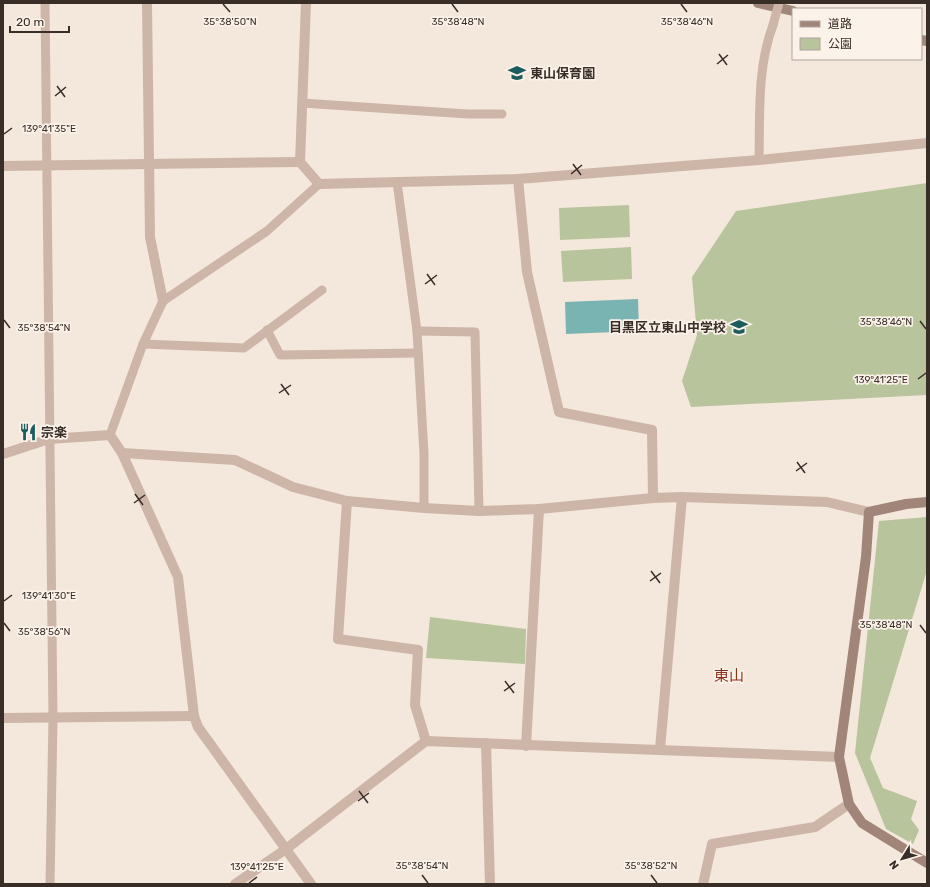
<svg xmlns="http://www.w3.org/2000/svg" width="930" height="887" font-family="Rubik,'Noto Sans JP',sans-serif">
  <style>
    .green { fill: #b8c49b }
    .water { fill: #79b3b2 }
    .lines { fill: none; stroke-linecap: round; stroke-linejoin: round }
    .lane { stroke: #cdb6a7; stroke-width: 9 }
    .street { stroke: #cdb6a7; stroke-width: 10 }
    .secondary { stroke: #a18578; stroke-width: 10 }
    .lane-bridge { stroke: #cdb6a7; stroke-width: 9 }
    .ticks { fill: none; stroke: #392d28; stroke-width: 1.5 }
    .labels { text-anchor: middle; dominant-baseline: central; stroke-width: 3.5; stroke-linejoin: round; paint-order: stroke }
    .poi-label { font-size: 13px; font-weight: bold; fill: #392d28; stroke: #fbf2e9; text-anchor: start }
    .quarter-label { font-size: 15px; fill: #8d311c; stroke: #fbf2e9 }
    .ticks-label { font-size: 10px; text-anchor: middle; fill: #392d28; stroke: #fbf2e9; stroke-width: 3.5; stroke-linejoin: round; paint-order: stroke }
  </style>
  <rect width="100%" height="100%" fill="#f4e7dc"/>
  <g class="green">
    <path d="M 927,183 L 927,395 L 691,407 L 682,381 L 697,335 L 692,277 L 736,211 Z"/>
    <path d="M 629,205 L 630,237 L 560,240 L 559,208 Z"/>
    <path d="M 631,247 L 632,279 L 563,282 L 561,251 Z"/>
    <path d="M 927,517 L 927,570 L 870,758 L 883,788 L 917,801 L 911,819 L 919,830 L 913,844 L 886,829 L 855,753 L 879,521 Z"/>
    <path d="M 430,617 L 526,629 L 525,664 L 426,658 Z"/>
  </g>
  <path class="water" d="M 638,299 L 639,331 L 566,334 L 565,302 Z"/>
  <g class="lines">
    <g class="lane">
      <path d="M 45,3 L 53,718 L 50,884"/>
      <path d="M 302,103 L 468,114 L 502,114"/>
      <path d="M 759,160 C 760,114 757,68 773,25"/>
      <path d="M 397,182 L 417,331 L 424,454 L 424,508"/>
      <path d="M 267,330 L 280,355 L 418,353"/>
      <path d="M 417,331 L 475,332 L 479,511"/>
      <path d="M 143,344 L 244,348 L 322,290"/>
      <path d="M 110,435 L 143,344 L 163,301 L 267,231 L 319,184"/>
    </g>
    <g class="street">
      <path d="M 147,3 L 150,237 L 163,301"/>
      <path d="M 306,3 L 300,162 L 319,184 L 518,179 L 759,160 L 927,143"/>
      <path d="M 3,166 L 300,162"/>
      <path d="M 518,179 L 527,272 L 559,412 L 652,430 L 653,498"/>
      <path d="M 122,453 L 235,460 L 293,487 L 347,501 L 424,508 L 479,511 L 539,509 L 653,498 L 682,497 L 827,502 L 869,512"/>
      <path d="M 3,454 L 49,439 L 110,435 L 122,453 L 178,577 L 194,716 L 198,727 L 311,884"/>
      <path d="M 347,501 L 338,639 L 418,650 L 415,705 L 426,741"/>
      <path d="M 3,718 L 194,716"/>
      <path d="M 486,743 L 490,884"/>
      <path d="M 526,746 L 539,509"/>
      <path d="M 660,749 L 682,497"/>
      <path d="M 235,884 L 286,849 L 426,741 L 839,757"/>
      <path d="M 703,884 L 712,844 L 815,827 L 849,804"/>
    </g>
    <g class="secondary">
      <path d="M 758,3 L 793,11"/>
      <path d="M 921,40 L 927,41"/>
      <path d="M 927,502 L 906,504 L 869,512 L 866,557 L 839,757 L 849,804 L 862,823 L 927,863"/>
    </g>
    <path class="lane-bridge" d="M 773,25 L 779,3"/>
  </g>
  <path class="ticks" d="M 223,4 L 230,12M 452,4 L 458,12M 681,4 L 687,12M 719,54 L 727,65M 717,64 L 728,55M 57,86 L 65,97M 55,96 L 66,87M 4,134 L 12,128M 573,164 L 581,175M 571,174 L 582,165M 427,274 L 435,285M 425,284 L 437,275M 4,320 L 10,328M 920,321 L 926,329M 918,379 L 926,373M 281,384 L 289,395M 279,393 L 291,385M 797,462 L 805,473M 796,471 L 807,463M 135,494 L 143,505M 134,503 L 145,495M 651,571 L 660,583M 650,581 L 661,573M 4,601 L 12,595M 4,623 L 10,631M 920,625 L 926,633M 505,681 L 514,693M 504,691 L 515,683M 359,791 L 368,803M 358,801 L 369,793M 422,875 L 428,883M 651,875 L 657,883M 249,883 L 257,877"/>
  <defs>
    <g id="school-bare" transform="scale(1.38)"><path d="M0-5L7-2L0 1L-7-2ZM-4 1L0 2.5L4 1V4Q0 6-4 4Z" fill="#1b5c5d" stroke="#fbf2e9" stroke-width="2.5" paint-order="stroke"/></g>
    <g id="restaurant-bare" transform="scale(1.38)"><path d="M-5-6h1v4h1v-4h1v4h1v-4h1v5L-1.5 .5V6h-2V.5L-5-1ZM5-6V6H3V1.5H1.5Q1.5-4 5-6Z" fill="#1b5c5d" stroke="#fbf2e9" stroke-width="2.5" paint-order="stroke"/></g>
  </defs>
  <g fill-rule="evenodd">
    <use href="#school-bare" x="517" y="73"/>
    <use href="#school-bare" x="739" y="327"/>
    <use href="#restaurant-bare" x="28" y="432"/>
  </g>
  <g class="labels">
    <g class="poi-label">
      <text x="530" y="73">東山保育園</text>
      <text x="726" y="327" text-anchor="end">目黒区立東山中学校</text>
      <text x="41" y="432">宗楽</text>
    </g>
    <g class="quarter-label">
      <text x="729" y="676">東山</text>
    </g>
  </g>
  <g class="ticks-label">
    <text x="230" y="25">35°38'50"N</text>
    <text x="458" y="25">35°38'48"N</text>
    <text x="687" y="25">35°38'46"N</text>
    <text x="49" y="132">139°41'35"E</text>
    <text x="886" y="325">35°38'46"N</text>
    <text x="44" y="331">35°38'54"N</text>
    <text x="881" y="383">139°41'25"E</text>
    <text x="49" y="599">139°41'30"E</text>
    <text x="886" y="628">35°38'48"N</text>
    <text x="44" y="635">35°38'56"N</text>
    <text x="422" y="869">35°38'54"N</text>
    <text x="651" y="869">35°38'52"N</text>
    <text x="257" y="870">139°41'25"E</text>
  </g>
  <rect width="930" height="887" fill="none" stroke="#392d28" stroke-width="8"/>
  <rect x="792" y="8" width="130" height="52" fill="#fbf2e9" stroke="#ada39c"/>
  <rect x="800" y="21" width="20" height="6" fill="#a18578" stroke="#ada39c"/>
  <text x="828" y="28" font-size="12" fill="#392d28">道路</text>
  <rect x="800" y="38" width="20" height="12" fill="#b8c49b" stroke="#ada39c"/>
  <text x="828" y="48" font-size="12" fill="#392d28">公園</text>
  <g transform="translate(902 859) rotate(233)" stroke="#fbf2e9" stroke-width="3" paint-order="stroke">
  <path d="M0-3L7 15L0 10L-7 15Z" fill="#392d28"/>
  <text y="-6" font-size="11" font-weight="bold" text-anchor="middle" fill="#392d28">N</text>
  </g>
  <path d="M10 26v6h59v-6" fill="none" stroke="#392d28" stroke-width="2"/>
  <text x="16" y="26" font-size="12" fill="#392d28" stroke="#fbf2e9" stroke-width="3" paint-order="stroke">20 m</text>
</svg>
